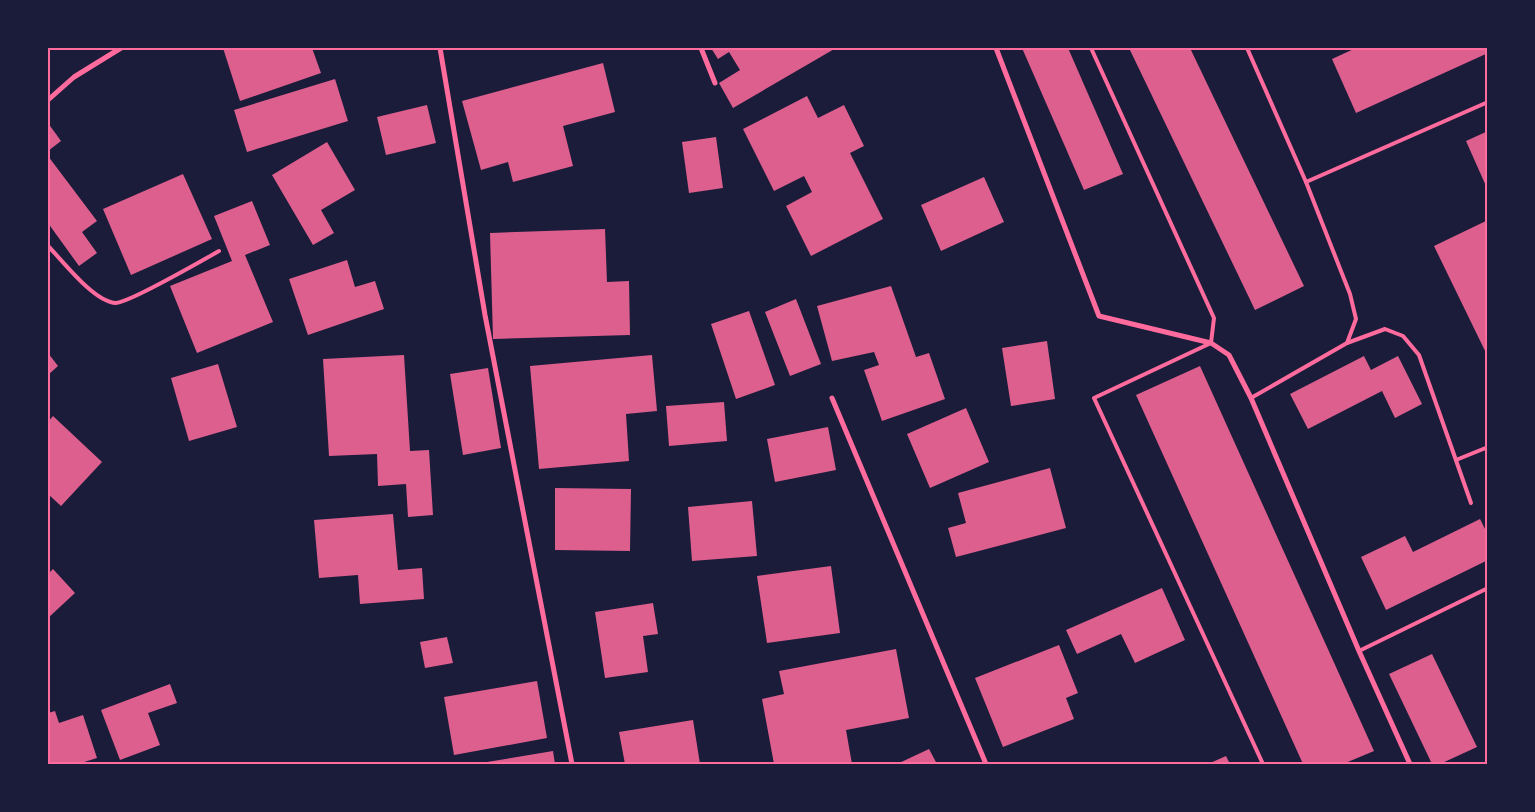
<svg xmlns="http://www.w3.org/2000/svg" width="1535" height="812" font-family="Cabin,sans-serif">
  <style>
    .building { fill: #dd5f8e }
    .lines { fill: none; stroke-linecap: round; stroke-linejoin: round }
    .service { stroke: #ff6b9d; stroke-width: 4 }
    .minor { stroke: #ff6b9d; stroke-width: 5 }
    .neatline { fill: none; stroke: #ff6b9d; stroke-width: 2 }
  </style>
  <rect width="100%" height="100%" fill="#1b1b3a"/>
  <g class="building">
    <path d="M 223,48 L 312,48 L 321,73 L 240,101 Z"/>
    <path d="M 711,48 L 836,48 L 733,108 L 719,83 L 740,70 L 729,52 L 718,59 Z"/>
    <path d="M 1022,48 L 1068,48 L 1123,174 L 1084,190 Z"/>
    <path d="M 1129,48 L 1190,48 L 1304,286 L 1255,310 Z"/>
    <path d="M 1356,48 L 1488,48 L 1488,53 L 1356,113 L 1332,59 Z"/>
    <path d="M 603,63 L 615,112 L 563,126 L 573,166 L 513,182 L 508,162 L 481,170 L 462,101 Z"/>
    <path d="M 335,79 L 348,121 L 247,152 L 234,110 Z"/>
    <path d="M 807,96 L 818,118 L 844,105 L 864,146 L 850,153 L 883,219 L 811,256 L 786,206 L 812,192 L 804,176 L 774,191 L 743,129 Z"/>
    <path d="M 427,105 L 436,143 L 386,155 L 377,117 Z"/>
    <path d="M 48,123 L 61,141 L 48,151 Z"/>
    <path d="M 1488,131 L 1488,185 L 1486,186 L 1466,141 Z"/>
    <path d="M 716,137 L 723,188 L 689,193 L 682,142 Z"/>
    <path d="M 327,142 L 355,190 L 321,210 L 334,233 L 313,245 L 272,175 Z"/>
    <path d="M 48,156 L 97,221 L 82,232 L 97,253 L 79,266 L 48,223 Z"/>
    <path d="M 183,174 L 212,239 L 131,275 L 103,209 Z"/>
    <path d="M 984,177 L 1004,222 L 941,251 L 921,205 Z"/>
    <path d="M 252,201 L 270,245 L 245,255 L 273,322 L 197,353 L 170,286 L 232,261 L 214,216 Z"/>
    <path d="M 1488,220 L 1488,357 L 1434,246 Z"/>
    <path d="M 605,229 L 607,282 L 629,281 L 630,335 L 493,339 L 490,233 Z"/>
    <path d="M 347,260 L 355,287 L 375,281 L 384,309 L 308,335 L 289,279 Z"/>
    <path d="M 891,286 L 916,357 L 929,353 L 945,399 L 882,421 L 864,370 L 879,365 L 874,352 L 832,361 L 817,306 Z"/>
    <path d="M 796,299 L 821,364 L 790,376 L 765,312 Z"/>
    <path d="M 749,311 L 775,385 L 736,399 L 711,324 Z"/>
    <path d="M 1047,341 L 1055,399 L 1011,406 L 1002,348 Z"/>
    <path d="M 48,353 L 58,366 L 48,375 Z"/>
    <path d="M 404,355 L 410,451 L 429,450 L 433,515 L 408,517 L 406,484 L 378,486 L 377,454 L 329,456 L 323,359 Z"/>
    <path d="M 652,355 L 657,411 L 626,414 L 629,461 L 539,469 L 530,366 Z"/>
    <path d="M 1364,356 L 1371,370 L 1398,356 L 1422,404 L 1395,418 L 1382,391 L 1308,429 L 1290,394 Z"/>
    <path d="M 218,364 L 237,427 L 189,441 L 171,378 Z"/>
    <path d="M 1200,366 L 1374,751 L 1343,764 L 1303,764 L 1136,395 Z"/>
    <path d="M 488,368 L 501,448 L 463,455 L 450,374 Z"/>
    <path d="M 724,402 L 727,441 L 669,446 L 666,406 Z"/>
    <path d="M 966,408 L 989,462 L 930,488 L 907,434 Z"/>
    <path d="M 53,416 L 102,462 L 61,506 L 48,494 L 48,422 Z"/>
    <path d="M 828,427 L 836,470 L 775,482 L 767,439 Z"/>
    <path d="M 1050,468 L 1066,528 L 956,557 L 948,528 L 966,523 L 958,493 Z"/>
    <path d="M 555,488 L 631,489 L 630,551 L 555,550 Z"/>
    <path d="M 752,501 L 757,556 L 692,561 L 688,507 Z"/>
    <path d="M 393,514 L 398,570 L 422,568 L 424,599 L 360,604 L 358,575 L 319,578 L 314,520 Z"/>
    <path d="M 1480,519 L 1488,535 L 1488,560 L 1386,610 L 1361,557 L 1405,536 L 1413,552 Z"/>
    <path d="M 831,566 L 840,633 L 767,643 L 757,576 Z"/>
    <path d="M 53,569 L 75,593 L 48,618 L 48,574 Z"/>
    <path d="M 1162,588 L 1185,640 L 1135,663 L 1121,634 L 1077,654 L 1066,630 Z"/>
    <path d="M 653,603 L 658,634 L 643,636 L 648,672 L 605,678 L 595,612 Z"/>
    <path d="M 447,637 L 453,663 L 425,668 L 420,642 Z"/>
    <path d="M 1059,645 L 1078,693 L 1066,698 L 1074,719 L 1003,747 L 975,678 Z"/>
    <path d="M 896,649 L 909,718 L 846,730 L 852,764 L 774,764 L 762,699 L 784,694 L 779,671 Z"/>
    <path d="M 1432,654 L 1477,747 L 1440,764 L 1432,764 L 1389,674 Z"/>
    <path d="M 537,681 L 547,738 L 454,755 L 444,697 Z"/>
    <path d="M 170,684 L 177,703 L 148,713 L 160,745 L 120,760 L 101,710 Z"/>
    <path d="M 55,711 L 59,723 L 83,715 L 97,758 L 78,764 L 48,764 L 48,713 Z"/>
    <path d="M 693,720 L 700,764 L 625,764 L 619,732 Z"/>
    <path d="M 929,749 L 937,764 L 897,764 Z"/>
    <path d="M 553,751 L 555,764 L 481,764 L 481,763 Z"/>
    <path d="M 1226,756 L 1230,764 L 1208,764 Z"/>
  </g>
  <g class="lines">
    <g class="service">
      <path d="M 1091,48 L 1214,318 L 1211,343 L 1094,398 L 1263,764"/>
      <path d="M 1247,48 L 1306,182 L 1350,294 L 1356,319 L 1347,343 L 1251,398"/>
      <path d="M 1306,182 L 1488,102"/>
      <path d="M 48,246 C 63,261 93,301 115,303 C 127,304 203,260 219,251"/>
      <path d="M 1347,343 L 1385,329 L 1403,336 L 1419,355 L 1471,503"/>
      <path d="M 1456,460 L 1488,447"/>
      <path d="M 1359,651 L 1488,588"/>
    </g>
    <g class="minor">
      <path d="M 440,48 L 485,315 L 572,764"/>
      <path d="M 701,48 L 715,83"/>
      <path d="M 996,48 L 1099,316 L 1211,343 L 1229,355 L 1251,398 L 1359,651 L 1410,764"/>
      <path d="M 48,100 L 74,77 L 121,48"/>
      <path d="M 832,398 L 986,764"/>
    </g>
  </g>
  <rect width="1535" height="812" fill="none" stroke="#1b1b3a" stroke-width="98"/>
  <rect x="49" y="49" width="1437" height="714" class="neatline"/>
</svg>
